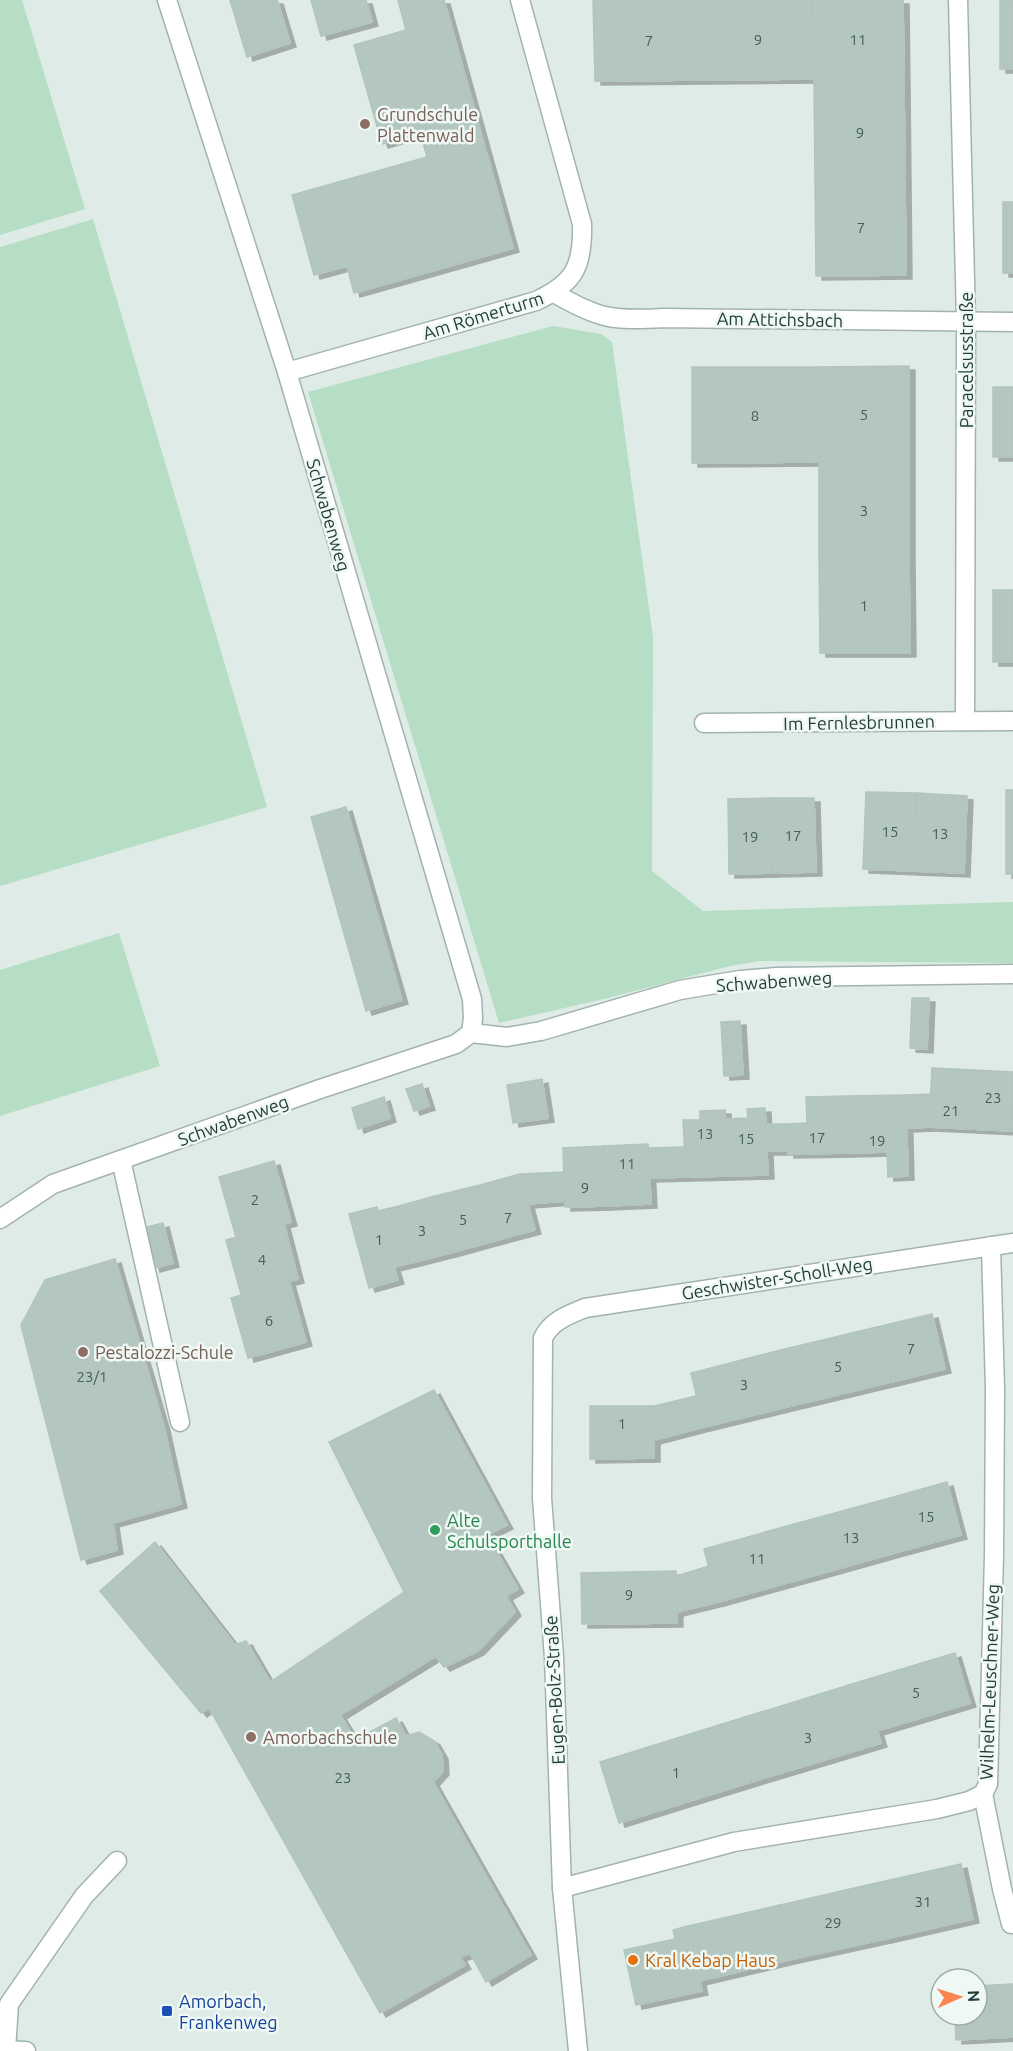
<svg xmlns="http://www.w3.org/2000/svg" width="1013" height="2051" font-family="Ubuntu,sans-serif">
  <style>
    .green { fill: #b6dec4 }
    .building { fill: #b4c6c0; stroke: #b1c5be; stroke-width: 1.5; filter: url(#shadow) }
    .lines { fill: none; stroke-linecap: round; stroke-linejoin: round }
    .lane-casing { stroke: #a2b3ae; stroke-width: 21 }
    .street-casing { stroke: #a2b3ae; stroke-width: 21 }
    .secondary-casing { stroke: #9db7b0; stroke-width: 21 }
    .lane { stroke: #fff; stroke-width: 18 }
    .street { stroke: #fff; stroke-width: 18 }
    .secondary { stroke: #fff; stroke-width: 18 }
    .education-dot { fill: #8d6e63; stroke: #eff8f4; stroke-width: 2 }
    .leisure-dot { fill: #2e9e5b; stroke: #eff8f4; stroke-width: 2 }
    .food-dot { fill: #e8710a; stroke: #eff8f4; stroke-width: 2 }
    .transit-dot { fill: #1a4fb4; stroke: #eff8f4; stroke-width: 2 }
    .labels { text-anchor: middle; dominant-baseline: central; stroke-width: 5; stroke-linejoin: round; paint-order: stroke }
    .number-label { font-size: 15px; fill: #445e58 }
    .education-label { font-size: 18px; fill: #785e54; stroke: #eff8f4; text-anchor: start }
    .street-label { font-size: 18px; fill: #1f3c36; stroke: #eff8f4 }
    .leisure-label { font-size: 18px; fill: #27864d; stroke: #eff8f4; text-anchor: start }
    .food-label { font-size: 18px; fill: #c56008; stroke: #eff8f4; text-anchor: start }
    .transit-label { font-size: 18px; fill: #164399; stroke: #eff8f4; text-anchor: start }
  </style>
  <defs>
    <filter id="shadow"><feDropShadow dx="6" dy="4" stdDeviation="0" flood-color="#0004"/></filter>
  </defs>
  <rect width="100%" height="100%" fill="#dfebe6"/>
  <g class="green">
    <path d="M 0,0 L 22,0 L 85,209 L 0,235 Z"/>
    <path d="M 93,219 L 267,807 L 0,886 L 0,247 Z"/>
    <path d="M 553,326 L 601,334 L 612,342 L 653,637 L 652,871 L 703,911 L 1013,902 L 1013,963 L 760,961 L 730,966 L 608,998 L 499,1023 L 308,392 Z"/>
    <path d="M 119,933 L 160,1066 L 0,1116 L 0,970 Z"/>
  </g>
  <g class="building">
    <path d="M 230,0 L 277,0 L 290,43 L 247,57 Z"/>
    <path d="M 311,0 L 366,0 L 372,22 L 321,36 Z"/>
    <path d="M 398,0 L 444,0 L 513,248 L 354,293 L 347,266 L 314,275 L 292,195 L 427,157 L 420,133 L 382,144 L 354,45 L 406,30 Z"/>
    <path d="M 593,0 L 703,0 L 704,80 L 595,81 Z"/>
    <path d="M 703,0 L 812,0 L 813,79 L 704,80 Z"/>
    <path d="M 812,0 L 903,0 L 904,84 L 814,84 Z"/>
    <rect x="1000" y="0" width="13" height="69"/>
    <path d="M 814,84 L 904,84 L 905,179 L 815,180 Z"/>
    <path d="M 905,179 L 906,275 L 816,276 L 815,180 Z"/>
    <rect x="1003" y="202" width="10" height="71"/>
    <path d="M 909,366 L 909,462 L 819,462 L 818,367 Z"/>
    <path d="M 692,367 L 818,367 L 819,462 L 692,463 Z"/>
    <rect x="993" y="387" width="20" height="70"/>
    <path d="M 819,462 L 909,462 L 909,557 L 819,558 Z"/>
    <path d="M 909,557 L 910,653 L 820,653 L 819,558 Z"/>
    <rect x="993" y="590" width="20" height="72"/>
    <rect x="1006" y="790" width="7" height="84"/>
    <path d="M 866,792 L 917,793 L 913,871 L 863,869 Z"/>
    <path d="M 917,793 L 967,796 L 964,873 L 913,871 Z"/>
    <path d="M 771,798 L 772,873 L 729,874 L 728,799 Z"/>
    <path d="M 771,798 L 814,798 L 816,872 L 772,873 Z"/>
    <path d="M 346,807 L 402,1000 L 366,1011 L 311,817 Z"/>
    <path d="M 912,998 L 929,998 L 927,1049 L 910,1048 Z"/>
    <path d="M 740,1021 L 743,1075 L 724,1076 L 721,1022 Z"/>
    <path d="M 932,1068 L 974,1070 L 971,1129 L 929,1127 Z"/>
    <path d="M 974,1070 L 1013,1072 L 1012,1131 L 971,1129 Z"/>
    <path d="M 542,1079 L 548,1118 L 513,1123 L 507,1085 Z"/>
    <path d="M 422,1084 L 429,1106 L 414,1111 L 406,1089 Z"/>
    <path d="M 931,1094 L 929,1127 L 907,1128 L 906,1095 Z"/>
    <path d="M 906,1095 L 908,1176 L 888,1177 L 887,1152 L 848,1153 L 847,1096 Z"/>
    <path d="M 847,1096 L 848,1153 L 788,1154 L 787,1124 L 807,1123 L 806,1097 Z"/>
    <path d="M 384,1097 L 390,1118 L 358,1129 L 352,1108 Z"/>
    <path d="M 765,1108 L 768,1175 L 728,1176 L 726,1119 L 748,1118 L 747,1109 Z"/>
    <path d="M 725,1110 L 728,1176 L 686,1177 L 683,1120 L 700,1120 L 700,1111 Z"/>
    <rect x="766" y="1124" width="21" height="27"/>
    <path d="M 648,1144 L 651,1204 L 606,1206 L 604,1146 Z"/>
    <path d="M 604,1146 L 606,1206 L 565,1207 L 563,1148 Z"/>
    <path d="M 684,1147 L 686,1177 L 649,1178 L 648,1148 Z"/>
    <path d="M 274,1161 L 291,1222 L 236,1237 L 219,1177 Z"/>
    <path d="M 564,1172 L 565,1201 L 528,1204 L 520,1174 Z"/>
    <path d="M 520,1174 L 535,1230 L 490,1242 L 476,1186 Z"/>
    <path d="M 476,1186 L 490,1242 L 450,1253 L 435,1196 Z"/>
    <path d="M 435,1196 L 450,1253 L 410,1263 L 395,1207 Z"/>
    <path d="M 377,1207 L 378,1211 L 395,1207 L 410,1263 L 394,1267 L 398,1280 L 369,1288 L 349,1214 Z"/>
    <path d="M 163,1223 L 173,1263 L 154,1268 L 143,1228 Z"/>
    <path d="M 284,1224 L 298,1279 L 241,1294 L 226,1240 Z"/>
    <path d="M 115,1259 L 164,1427 L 181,1504 L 113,1523 L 117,1550 L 81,1560 L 21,1325 L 45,1280 Z"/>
    <path d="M 289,1281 L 306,1342 L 248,1358 L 231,1298 Z"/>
    <path d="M 932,1314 L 945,1369 L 891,1382 L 877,1327 Z"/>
    <path d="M 877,1327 L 891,1382 L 799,1404 L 785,1349 Z"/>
    <path d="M 785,1349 L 799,1404 L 704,1427 L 691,1373 Z"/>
    <path d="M 434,1390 L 507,1525 L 487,1535 L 518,1589 L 506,1596 L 515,1612 L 478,1651 L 444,1667 L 436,1656 L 329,1442 Z"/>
    <path d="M 696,1396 L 704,1427 L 654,1440 L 654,1406 Z"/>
    <path d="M 590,1406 L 654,1406 L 654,1458 L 590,1459 Z"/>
    <path d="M 947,1482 L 961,1535 L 905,1550 L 890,1498 Z"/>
    <path d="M 890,1498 L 905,1550 L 812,1576 L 798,1523 Z"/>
    <path d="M 798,1523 L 812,1576 L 718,1602 L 704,1549 Z"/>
    <path d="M 155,1542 L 235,1645 L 246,1641 L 270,1682 L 404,1592 L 436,1656 L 340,1715 L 355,1740 L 396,1718 L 406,1736 L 419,1732 L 434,1741 L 442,1755 L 443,1771 L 433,1782 L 531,1955 L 486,1982 L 470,1953 L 460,1957 L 465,1965 L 380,2013 L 209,1708 L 201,1713 L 100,1591 Z"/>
    <path d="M 709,1566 L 718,1602 L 677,1612 L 676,1576 Z"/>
    <path d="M 676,1571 L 677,1623 L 582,1624 L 581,1573 Z"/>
    <path d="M 955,1653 L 970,1703 L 877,1731 L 862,1681 Z"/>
    <path d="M 862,1681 L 881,1743 L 751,1782 L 732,1721 Z"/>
    <path d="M 732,1721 L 751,1782 L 619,1823 L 600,1762 Z"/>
    <path d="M 961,1864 L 973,1919 L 885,1939 L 872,1884 Z"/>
    <path d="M 872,1884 L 885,1939 L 793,1959 L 780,1905 Z"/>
    <path d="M 780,1905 L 793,1959 L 699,1981 L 688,1926 Z"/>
    <path d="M 688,1926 L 702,1991 L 636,2005 L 624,1950 L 675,1939 L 673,1930 Z"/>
    <path d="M 1013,1984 L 1013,2037 L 956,2040 L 955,2015 L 977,2015 L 977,1986 Z"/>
  </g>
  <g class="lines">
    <g class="lane-casing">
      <g id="lane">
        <path d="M 121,1160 L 180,1422"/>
        <path d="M 983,1794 L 1002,1889 L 1011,1924 L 1013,1924"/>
        <path d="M 6,2050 L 9,2004 L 84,1896 L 117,1861"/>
      </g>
    </g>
    <g class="street-casing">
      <g id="street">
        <path d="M 167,0 L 287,372 L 472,999 L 473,1018 L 471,1033"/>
        <path d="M 958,0 L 966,320 L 965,721"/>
        <path d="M 554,293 C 599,319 612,321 664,318 L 1013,322"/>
        <path d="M 287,372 L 536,301 C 575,283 583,266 582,224 L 520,0"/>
        <path d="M 704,723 L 1013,721"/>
        <path d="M 0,1219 L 53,1184 L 320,1089 L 456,1044 L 471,1033 L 507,1037 L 541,1031 L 680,990 L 740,980 L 776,977 L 1013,974"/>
        <path d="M 562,1888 L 734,1842 L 937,1809 L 969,1801 L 983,1794 L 988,1784 L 994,1555 L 995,1389 L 991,1246"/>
        <path d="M 578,2051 L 562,1888 L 554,1657 L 542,1498 L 543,1338 C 551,1321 568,1315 585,1308 L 1013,1243"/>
      </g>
    </g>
    <g class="secondary-casing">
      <path id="secondary" d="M 0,2050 L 26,2051"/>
    </g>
    <use href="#lane" class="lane"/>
    <use href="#street" class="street"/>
    <use href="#secondary" class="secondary"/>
  </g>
  <g class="education-dot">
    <circle cx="365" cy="124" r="6"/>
    <circle cx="83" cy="1352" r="6"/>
    <circle cx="251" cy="1737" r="6"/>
  </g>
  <circle class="leisure-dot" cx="435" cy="1530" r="6"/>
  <circle class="food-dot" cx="633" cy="1960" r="6"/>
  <rect class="transit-dot" x="161" y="2005" width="12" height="12" rx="3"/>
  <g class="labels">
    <g class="number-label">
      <text x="758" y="39">9</text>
      <text x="858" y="39">11</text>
      <text x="649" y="40">7</text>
      <text x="860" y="132">9</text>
      <text x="861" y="227">7</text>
      <text x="864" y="414">5</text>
      <text x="755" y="415">8</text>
      <text x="864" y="510">3</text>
      <text x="864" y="605">1</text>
      <text x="890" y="831">15</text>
      <text x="940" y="833">13</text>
      <text x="793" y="835">17</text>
      <text x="750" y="836">19</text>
      <text x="993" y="1097">23</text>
      <text x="951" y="1110">21</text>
      <text x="705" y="1133">13</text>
      <text x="817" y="1137">17</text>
      <text x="746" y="1138">15</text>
      <text x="877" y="1140">19</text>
      <text x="627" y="1163">11</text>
      <text x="585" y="1187">9</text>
      <text x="255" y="1199">2</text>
      <text x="508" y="1217">7</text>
      <text x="463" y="1219">5</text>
      <text x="422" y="1230">3</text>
      <text x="379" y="1239">1</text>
      <text x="262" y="1259">4</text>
      <text x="269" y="1320">6</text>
      <text x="911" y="1348">7</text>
      <text x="838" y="1366">5</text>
      <text x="92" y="1376">23/1</text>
      <text x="744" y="1384">3</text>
      <text x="622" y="1423">1</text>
      <text x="926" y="1516">15</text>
      <text x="851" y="1537">13</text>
      <text x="757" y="1558">11</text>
      <text x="629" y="1594">9</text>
      <text x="916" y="1692">5</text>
      <text x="808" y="1737">3</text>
      <text x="676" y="1772">1</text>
      <text x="343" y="1777">23</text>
      <text x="923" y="1901">31</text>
      <text x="833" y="1922">29</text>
    </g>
    <g class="education-label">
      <text x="377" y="114">Grundschule<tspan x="377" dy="21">Plattenwald</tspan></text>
      <text x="95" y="1352">Pestalozzi-Schule</text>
      <text x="263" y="1737">Amorbachschule</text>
    </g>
    <g class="street-label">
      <text transform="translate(483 315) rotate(-17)">Am Römerturm</text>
      <text transform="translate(780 319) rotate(1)">Am Attichsbach</text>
      <text transform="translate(966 360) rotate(-90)">Paracelsusstraße</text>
      <text transform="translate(329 515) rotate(74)">Schwabenweg</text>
      <text transform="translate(859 722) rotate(-1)">Im Fernlesbrunnen</text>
      <text transform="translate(774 981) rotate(-4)">Schwabenweg</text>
      <text transform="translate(233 1120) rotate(-20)">Schwabenweg</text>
      <text transform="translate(777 1278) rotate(-9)">Geschwister-Scholl-Weg</text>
      <text transform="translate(989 1682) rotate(-88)">Wilhelm-Leuschner-Weg</text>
      <text transform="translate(554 1690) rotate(-93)">Eugen-Bolz-Straße</text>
    </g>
    <g class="leisure-label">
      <text x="447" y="1520">Alte<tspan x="447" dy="21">Schulsporthalle</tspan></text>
    </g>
    <g class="food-label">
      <text x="645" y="1960">Kral Kebap Haus</text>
    </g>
    <g class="transit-label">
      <text x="179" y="2001">Amorbach,<tspan x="179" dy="21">Frankenweg</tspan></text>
    </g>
  </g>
  <g transform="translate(959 1997) rotate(87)"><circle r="28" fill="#eff8f4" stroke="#9cada8" stroke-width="1.5"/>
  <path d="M0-4.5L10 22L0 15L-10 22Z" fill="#f9854f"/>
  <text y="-9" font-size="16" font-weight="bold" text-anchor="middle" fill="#1f3c36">N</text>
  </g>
</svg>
